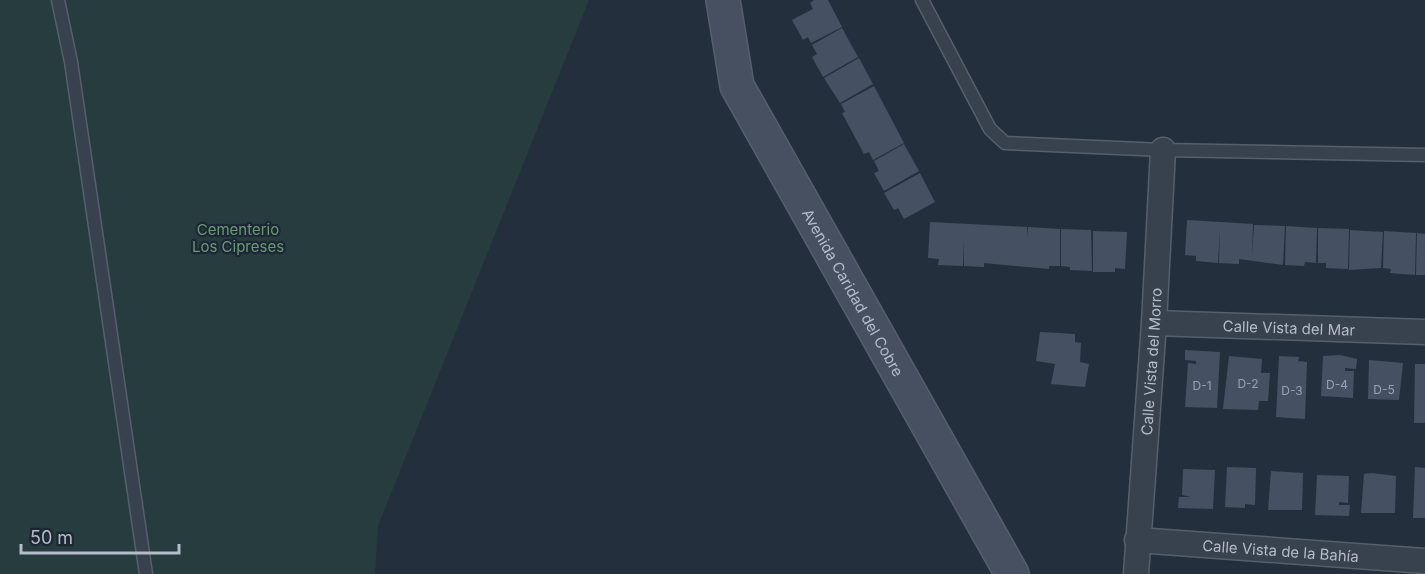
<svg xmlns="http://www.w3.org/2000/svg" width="1425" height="574" font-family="Inter,sans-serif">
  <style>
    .green { fill: #263c3f }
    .building { fill: #455162 }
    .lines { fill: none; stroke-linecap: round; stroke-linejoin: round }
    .lane-casing { stroke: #565f6c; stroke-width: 15 }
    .street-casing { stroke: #565f6c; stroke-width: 27 }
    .secondary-casing { stroke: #565f6c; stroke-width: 36 }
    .lane { stroke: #38414e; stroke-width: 12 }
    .street { stroke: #38414e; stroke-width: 24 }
    .secondary { stroke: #465061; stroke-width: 33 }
    .labels { text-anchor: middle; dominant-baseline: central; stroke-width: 4.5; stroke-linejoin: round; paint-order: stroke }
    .number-label { font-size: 12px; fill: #98a1af }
    .park-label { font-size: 15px; fill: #6b9a76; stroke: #1d2633 }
    .street-label { font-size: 15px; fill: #b4bcc9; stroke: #1d2633 }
  </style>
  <rect width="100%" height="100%" fill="#242f3e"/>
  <path class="green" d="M 0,0 L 589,0 L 378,526 L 375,574 L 0,574 Z"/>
  <g class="building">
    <path d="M 814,0 L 828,0 L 842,27 L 811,43 L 808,37 L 803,40 L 792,20 L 813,9 L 810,3 Z"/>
    <path d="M 842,28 L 858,57 L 823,77 L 812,57 L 817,54 L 812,45 Z"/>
    <path d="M 859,58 L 873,84 L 840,103 L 824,78 Z"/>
    <path d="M 874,86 L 904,143 L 873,160 L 869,152 L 864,154 L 842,113 L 845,112 L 841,104 Z"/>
    <path d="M 904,144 L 919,171 L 884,191 L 874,173 L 879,171 L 874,161 Z"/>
    <path d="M 920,173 L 935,202 L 904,219 L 898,208 L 894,210 L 884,193 Z"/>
    <path d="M 1187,220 L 1253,224 L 1252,256 L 1254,225 L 1285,226 L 1283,265 L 1239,259 L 1239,264 L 1219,263 L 1220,228 L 1218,263 L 1196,261 L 1196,256 L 1185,255 Z"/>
    <path d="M 930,222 L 1027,227 L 1027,237 L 1028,227 L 1060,229 L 1060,266 L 1049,266 L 1049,269 L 984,263 L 984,267 L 964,266 L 964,240 L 963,266 L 938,265 L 939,259 L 928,258 Z"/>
    <path d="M 1286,226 L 1317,228 L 1316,263 L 1305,262 L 1304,266 L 1285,265 Z"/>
    <path d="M 1318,228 L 1349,229 L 1348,269 L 1326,268 L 1326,263 L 1318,263 Z"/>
    <path d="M 1061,229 L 1091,230 L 1092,271 L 1070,270 L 1070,267 L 1061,266 Z"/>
    <path d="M 1350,230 L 1383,232 L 1381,268 L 1349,270 Z"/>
    <path d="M 1093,231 L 1127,232 L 1125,269 L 1115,268 L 1115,272 L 1093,272 Z"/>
    <path d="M 1384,231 L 1416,233 L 1415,275 L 1390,273 L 1391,269 L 1383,268 Z"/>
    <path d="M 1417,233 L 1425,234 L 1425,275 L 1416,275 Z"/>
    <path d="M 1040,332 L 1075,334 L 1075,342 L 1081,343 L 1080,362 L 1089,364 L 1085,387 L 1051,384 L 1055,364 L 1036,361 Z"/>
    <path d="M 1185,350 L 1220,352 L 1217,408 L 1185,407 L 1188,363 L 1196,364 L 1196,361 L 1185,360 Z"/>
    <path d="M 1340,355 L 1357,359 L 1356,369 L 1345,368 L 1345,371 L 1354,371 L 1353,398 L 1321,396 L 1323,356 Z"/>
    <path d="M 1229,356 L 1262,359 L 1261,373 L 1270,373 L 1268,401 L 1259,401 L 1258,410 L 1223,409 Z"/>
    <path d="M 1279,356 L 1299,357 L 1298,361 L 1307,362 L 1305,419 L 1276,417 Z"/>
    <path d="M 1369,360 L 1403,363 L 1399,400 L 1368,399 Z"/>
    <path d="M 1415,364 L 1425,364 L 1425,423 L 1414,423 Z"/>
    <path d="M 1227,467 L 1256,468 L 1255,505 L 1245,504 L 1245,508 L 1225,507 Z"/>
    <path d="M 1415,467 L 1425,468 L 1425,518 L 1413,518 Z"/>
    <path d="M 1183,469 L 1215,470 L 1213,509 L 1178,508 L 1179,497 L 1191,497 L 1182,495 Z"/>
    <path d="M 1271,471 L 1303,473 L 1302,510 L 1268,510 Z"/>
    <path d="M 1372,473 L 1396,476 L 1395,513 L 1361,513 L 1364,474 Z"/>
    <path d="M 1317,475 L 1349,476 L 1348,503 L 1339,502 L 1339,505 L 1350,505 L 1349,516 L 1315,515 Z"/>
  </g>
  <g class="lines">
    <g class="lane-casing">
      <g id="lane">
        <path d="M 58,0 L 71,62 L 146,574"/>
        <path d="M 922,0 L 990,129 L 1005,143 L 1163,150 L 1425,155"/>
      </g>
    </g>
    <g class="street-casing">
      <g id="street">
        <path id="s1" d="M 1154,323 L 1425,332"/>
        <path id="s2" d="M 1137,540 L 1425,561"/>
        <path id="s3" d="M 1136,574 L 1154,323 L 1163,150"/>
      </g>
    </g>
    <g class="secondary-casing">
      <g id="secondary">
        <path id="s4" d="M 723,0 L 737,86 L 1012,574"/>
      </g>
    </g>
    <use href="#lane" class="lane"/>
    <use href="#street" class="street"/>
    <use href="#secondary" class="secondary"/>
  </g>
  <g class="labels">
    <g class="number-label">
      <text x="1248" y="383">D-2</text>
      <text x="1337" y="384">D-4</text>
      <text x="1202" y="385">D-1</text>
      <text x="1384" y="389">D-5</text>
      <text x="1292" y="390">D-3</text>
    </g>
    <g class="park-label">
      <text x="238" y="229">Cementerio<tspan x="238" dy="17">Los Cipreses</tspan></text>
    </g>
    <g class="street-label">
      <text stroke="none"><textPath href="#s4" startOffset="324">Avenida Caridad del Cobre</textPath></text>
      <text stroke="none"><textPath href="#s1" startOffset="135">Calle Vista del Mar</textPath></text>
      <text stroke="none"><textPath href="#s3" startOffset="213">Calle Vista del Morro</textPath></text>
      <text stroke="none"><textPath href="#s2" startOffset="144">Calle Vista de la Bahía</textPath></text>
    </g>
  </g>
  <path d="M21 544v9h158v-9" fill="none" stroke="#b4bcc9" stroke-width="3"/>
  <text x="30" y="544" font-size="18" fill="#b4bcc9" stroke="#1d2633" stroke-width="4.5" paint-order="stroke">50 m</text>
</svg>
